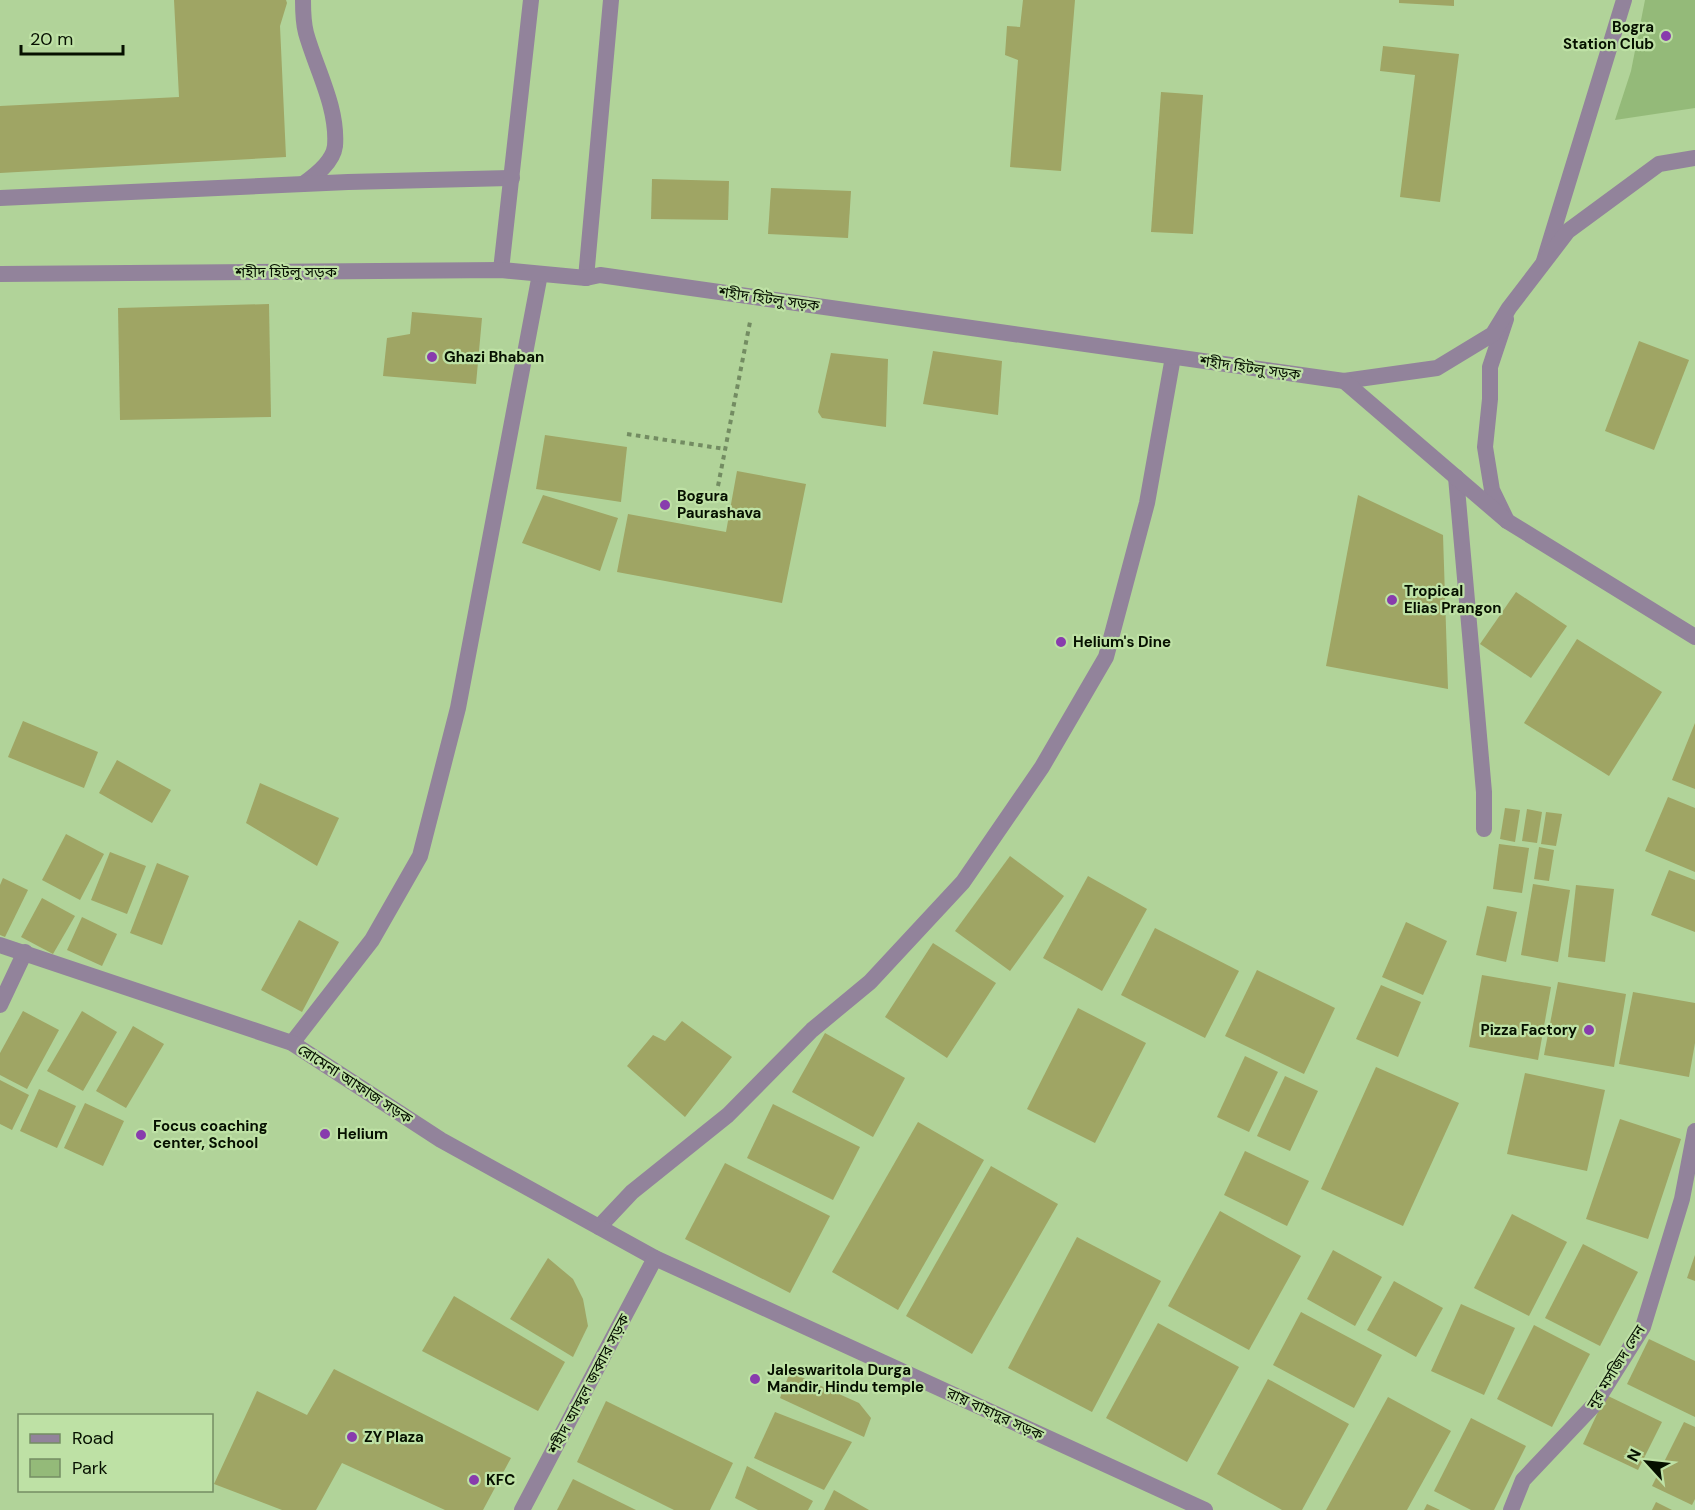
<svg xmlns="http://www.w3.org/2000/svg" width="1695" height="1510" font-family="'DM Sans','Noto Sans Bengali',sans-serif">
  <style>
    .green { fill: #94ba79 }
    .building { fill: #9fa564 }
    .lines { fill: none; stroke-linecap: round; stroke-linejoin: round }
    .path { stroke: #738c62; stroke-width: 4; stroke-dasharray: 4.5 4.5; stroke-linecap: butt }
    .service { stroke: #92839b; stroke-width: 16 }
    .minor { stroke: #92839b; stroke-width: 16 }
    .tertiary { stroke: #92839b; stroke-width: 16 }
    .poi-dot { fill: #883cad; stroke: #bee1a5; stroke-width: 2 }
    .labels { text-anchor: middle; dominant-baseline: central; stroke-width: 4.5; stroke-linejoin: round; paint-order: stroke }
    .poi-label { font-size: 15px; font-weight: bold; fill: #061000; stroke: #bee1a5; text-anchor: start }
    .street-label { font-size: 15px; fill: #061000; stroke: #bee1a5 }
  </style>
  <rect width="100%" height="100%" fill="#b1d399"/>
  <path class="green" d="M 1645,0 L 1695,0 L 1695,108 L 1615,120 L 1631,71 Z"/>
  <g class="building">
    <path d="M 174,0 L 286,0 L 287,3 L 280,26 L 286,157 L 0,173 L 0,106 L 179,97 Z"/>
    <path d="M 1023,0 L 1075,0 L 1061,171 L 1010,167 L 1018,60 L 1005,55 L 1007,26 L 1020,27 Z"/>
    <path d="M 1399,0 L 1454,0 L 1454,6 L 1399,3 Z"/>
    <path d="M 1383,46 L 1459,54 L 1440,202 L 1400,197 L 1415,75 L 1380,71 Z"/>
    <path d="M 1161,92 L 1203,95 L 1193,234 L 1151,232 Z"/>
    <path d="M 652,179 L 729,181 L 728,220 L 651,219 Z"/>
    <path d="M 771,188 L 851,191 L 848,238 L 768,234 Z"/>
    <path d="M 269,304 L 271,417 L 120,420 L 118,308 Z"/>
    <path d="M 412,312 L 482,318 L 476,384 L 383,376 L 387,338 L 410,334 Z"/>
    <path d="M 1639,341 L 1689,360 L 1654,450 L 1605,431 Z"/>
    <path d="M 933,351 L 1002,361 L 998,415 L 923,404 Z"/>
    <path d="M 831,353 L 888,359 L 886,427 L 822,418 L 818,412 Z"/>
    <path d="M 545,435 L 627,447 L 621,502 L 536,489 Z"/>
    <path d="M 737,471 L 806,484 L 782,603 L 617,572 L 628,514 L 726,532 Z"/>
    <path d="M 543,495 L 618,518 L 600,571 L 522,543 Z"/>
    <path d="M 1358,495 L 1443,535 L 1448,689 L 1326,666 Z"/>
    <path d="M 1516,592 L 1567,626 L 1531,678 L 1480,644 Z"/>
    <path d="M 1577,639 L 1662,692 L 1609,776 L 1524,723 Z"/>
    <path d="M 23,721 L 98,752 L 84,788 L 8,757 Z"/>
    <path d="M 1695,723 L 1695,789 L 1672,780 Z"/>
    <path d="M 117,760 L 171,790 L 152,823 L 99,793 Z"/>
    <path d="M 260,783 L 339,818 L 317,866 L 246,823 Z"/>
    <path d="M 1668,797 L 1695,808 L 1695,872 L 1645,851 Z"/>
    <path d="M 1505,808 L 1520,810 L 1515,842 L 1500,839 Z"/>
    <path d="M 1527,809 L 1542,812 L 1537,843 L 1522,841 Z"/>
    <path d="M 1546,812 L 1562,814 L 1556,846 L 1541,844 Z"/>
    <path d="M 66,834 L 104,854 L 80,900 L 42,880 Z"/>
    <path d="M 1499,844 L 1529,848 L 1522,893 L 1493,889 Z"/>
    <path d="M 1539,847 L 1554,850 L 1549,881 L 1534,879 Z"/>
    <path d="M 110,852 L 146,866 L 127,914 L 91,900 Z"/>
    <path d="M 1010,856 L 1064,896 L 1010,971 L 955,931 Z"/>
    <path d="M 157,863 L 189,876 L 162,945 L 130,933 Z"/>
    <path d="M 1669,870 L 1695,880 L 1695,932 L 1651,915 Z"/>
    <path d="M 1088,876 L 1147,909 L 1102,991 L 1043,958 Z"/>
    <path d="M 3,878 L 28,890 L 5,937 L 0,935 L 0,885 Z"/>
    <path d="M 1533,884 L 1570,890 L 1558,962 L 1521,955 Z"/>
    <path d="M 1576,885 L 1614,889 L 1605,962 L 1568,957 Z"/>
    <path d="M 42,898 L 75,916 L 53,954 L 21,937 Z"/>
    <path d="M 1487,906 L 1517,912 L 1506,962 L 1476,955 Z"/>
    <path d="M 82,917 L 117,934 L 102,966 L 67,950 Z"/>
    <path d="M 299,920 L 339,942 L 302,1012 L 261,990 Z"/>
    <path d="M 1406,922 L 1447,941 L 1423,995 L 1382,977 Z"/>
    <path d="M 1155,928 L 1239,971 L 1205,1038 L 1121,995 Z"/>
    <path d="M 933,943 L 996,983 L 947,1058 L 885,1017 Z"/>
    <path d="M 1257,970 L 1335,1008 L 1304,1074 L 1225,1036 Z"/>
    <path d="M 1482,975 L 1551,987 L 1538,1060 L 1469,1047 Z"/>
    <path d="M 1558,982 L 1626,994 L 1614,1067 L 1544,1055 Z"/>
    <path d="M 1381,985 L 1421,1002 L 1398,1057 L 1356,1039 Z"/>
    <path d="M 1633,992 L 1695,1003 L 1695,1043 L 1689,1077 L 1619,1064 Z"/>
    <path d="M 1078,1008 L 1146,1043 L 1095,1143 L 1027,1109 Z"/>
    <path d="M 23,1011 L 59,1030 L 27,1089 L 0,1075 L 0,1053 Z"/>
    <path d="M 82,1011 L 117,1032 L 83,1091 L 47,1071 Z"/>
    <path d="M 682,1021 L 732,1057 L 685,1117 L 627,1066 L 653,1035 L 665,1041 Z"/>
    <path d="M 133,1026 L 164,1044 L 126,1108 L 96,1091 Z"/>
    <path d="M 825,1033 L 905,1078 L 873,1137 L 792,1092 Z"/>
    <path d="M 1245,1056 L 1278,1072 L 1249,1132 L 1217,1117 Z"/>
    <path d="M 1376,1067 L 1459,1103 L 1403,1226 L 1321,1189 Z"/>
    <path d="M 1525,1073 L 1605,1090 L 1587,1171 L 1507,1154 Z"/>
    <path d="M 1285,1076 L 1318,1091 L 1290,1151 L 1257,1136 Z"/>
    <path d="M 0,1080 L 29,1095 L 12,1130 L 0,1124 Z"/>
    <path d="M 39,1089 L 76,1106 L 57,1148 L 20,1131 Z"/>
    <path d="M 85,1103 L 124,1121 L 103,1166 L 64,1148 Z"/>
    <path d="M 773,1104 L 860,1147 L 833,1200 L 747,1158 Z"/>
    <path d="M 1620,1119 L 1681,1139 L 1648,1239 L 1586,1219 Z"/>
    <path d="M 918,1122 L 984,1160 L 898,1310 L 832,1272 Z"/>
    <path d="M 1245,1151 L 1309,1181 L 1287,1226 L 1224,1195 Z"/>
    <path d="M 725,1163 L 830,1216 L 790,1293 L 685,1239 Z"/>
    <path d="M 991,1166 L 1058,1204 L 972,1354 L 906,1316 Z"/>
    <path d="M 1220,1211 L 1301,1256 L 1249,1350 L 1168,1306 Z"/>
    <path d="M 1512,1214 L 1567,1242 L 1529,1316 L 1474,1288 Z"/>
    <path d="M 1077,1237 L 1161,1281 L 1092,1412 L 1008,1368 Z"/>
    <path d="M 1583,1244 L 1638,1272 L 1600,1346 L 1545,1318 Z"/>
    <path d="M 1333,1250 L 1382,1277 L 1355,1326 L 1307,1299 Z"/>
    <path d="M 1695,1255 L 1695,1281 L 1687,1278 Z"/>
    <path d="M 548,1258 L 573,1279 L 583,1299 L 588,1326 L 573,1357 L 510,1319 Z"/>
    <path d="M 1394,1281 L 1443,1308 L 1416,1357 L 1367,1330 Z"/>
    <path d="M 454,1296 L 565,1362 L 538,1411 L 422,1351 Z"/>
    <path d="M 1461,1304 L 1515,1328 L 1484,1395 L 1431,1371 Z"/>
    <path d="M 1301,1312 L 1382,1355 L 1354,1408 L 1273,1365 Z"/>
    <path d="M 1158,1323 L 1239,1367 L 1187,1462 L 1106,1418 Z"/>
    <path d="M 1534,1325 L 1590,1354 L 1552,1427 L 1497,1399 Z"/>
    <path d="M 1649,1339 L 1695,1361 L 1695,1417 L 1627,1384 Z"/>
    <path d="M 334,1369 L 511,1458 L 483,1510 L 445,1510 L 342,1463 L 316,1510 L 282,1510 L 214,1484 L 257,1391 L 307,1415 Z"/>
    <path d="M 790,1372 L 859,1403 L 871,1418 L 864,1437 L 780,1398 Z"/>
    <path d="M 1268,1379 L 1349,1424 L 1302,1510 L 1282,1510 L 1217,1474 Z"/>
    <path d="M 1606,1395 L 1662,1422 L 1638,1470 L 1583,1444 Z"/>
    <path d="M 1388,1397 L 1451,1431 L 1407,1510 L 1326,1510 Z"/>
    <path d="M 606,1401 L 733,1463 L 710,1510 L 674,1510 L 577,1462 Z"/>
    <path d="M 775,1412 L 852,1442 L 824,1490 L 754,1458 Z"/>
    <path d="M 1471,1418 L 1526,1446 L 1494,1510 L 1471,1510 L 1434,1491 Z"/>
    <path d="M 1684,1422 L 1695,1427 L 1695,1499 L 1692,1505 L 1652,1486 Z"/>
    <path d="M 747,1466 L 813,1501 L 808,1510 L 758,1510 L 735,1498 Z"/>
    <path d="M 573,1479 L 636,1510 L 557,1510 Z"/>
    <path d="M 834,1490 L 869,1510 L 824,1510 Z"/>
    <path d="M 1656,1502 L 1672,1510 L 1652,1510 Z"/>
    <path d="M 1427,1504 L 1440,1510 L 1424,1510 Z"/>
  </g>
  <g class="lines">
    <g class="path">
      <path d="M 627,434 L 725,449"/>
      <path d="M 718,486 L 750,322"/>
    </g>
    <g class="service">
      <path d="M 303,0 C 303,11 303,22 306,33 C 316,69 338,107 335,146 C 333,162 316,175 303,184"/>
      <path d="M 0,198 L 348,182 L 512,178"/>
      <path d="M 501,270 L 531,0"/>
    </g>
    <g class="minor">
      <path d="M 1544,261 L 1624,0"/>
      <path d="M 586,278 L 611,0"/>
      <path d="M 1506,319 L 1490,367 L 1490,399 L 1485,447 L 1492,490 L 1507,521"/>
      <path d="M 1456,477 L 1484,792 L 1484,829"/>
      <path d="M 0,1005 L 25,952"/>
      <path d="M 292,1043 L 372,940 L 420,856 L 458,708 L 540,274"/>
      <path d="M 599,1227 L 632,1192 L 728,1115 L 812,1030 L 870,982 L 963,882 L 1042,767 L 1106,657 L 1147,503 L 1173,357"/>
    </g>
    <g class="tertiary">
      <path d="M 0,274 L 501,270 L 586,278 L 600,275 L 1344,381 L 1437,368 L 1493,334 L 1509,308 L 1568,231 L 1659,164 L 1695,158"/>
      <path d="M 1344,381 L 1507,521 L 1695,637"/>
      <path d="M 0,945 L 292,1043 L 441,1140 L 655,1258 L 1205,1510"/>
      <path d="M 522,1510 L 655,1258"/>
      <path d="M 1511,1510 L 1523,1480 L 1594,1405 L 1643,1327 L 1682,1199 L 1695,1131"/>
    </g>
  </g>
  <g class="poi-dot">
    <circle cx="1666" cy="36" r="6"/>
    <circle cx="432" cy="357" r="6"/>
    <circle cx="665" cy="505" r="6"/>
    <circle cx="1392" cy="600" r="6"/>
    <circle cx="1061" cy="642" r="6"/>
    <circle cx="1589" cy="1030" r="6"/>
    <circle cx="325" cy="1134" r="6"/>
    <circle cx="141" cy="1135" r="6"/>
    <circle cx="755" cy="1379" r="6"/>
    <circle cx="352" cy="1437" r="6"/>
    <circle cx="474" cy="1480" r="6"/>
  </g>
  <g class="labels">
    <g class="poi-label">
      <text x="1654" y="27" text-anchor="end">Bogra<tspan x="1654" dy="17">Station Club</tspan></text>
      <text x="444" y="357">Ghazi Bhaban</text>
      <text x="677" y="496">Bogura<tspan x="677" dy="17">Paurashava</tspan></text>
      <text x="1404" y="591">Tropical<tspan x="1404" dy="17">Elias Prangon</tspan></text>
      <text x="1073" y="642">Helium's Dine</text>
      <text x="1577" y="1030" text-anchor="end">Pizza Factory</text>
      <text x="153" y="1126">Focus coaching<tspan x="153" dy="17">center, School</tspan></text>
      <text x="337" y="1134">Helium</text>
      <text x="767" y="1370">Jaleswaritola Durga<tspan x="767" dy="17">Mandir, Hindu temple</tspan></text>
      <text x="364" y="1437">ZY Plaza</text>
      <text x="486" y="1480">KFC</text>
    </g>
    <g class="street-label">
      <text x="286" y="272">শহীদ হিটলু সড়ক</text>
      <text transform="translate(769 299) rotate(8)">শহীদ হিটলু সড়ক</text>
      <text transform="translate(1250 368) rotate(8)">শহীদ হিটলু সড়ক</text>
      <text transform="translate(355 1084) rotate(33)">রোমেনা আফাজ সড়ক</text>
      <text transform="translate(1616 1367) rotate(-58)">নূর মসজিদ লেন</text>
      <text transform="translate(589 1384) rotate(-62)">শহীদ আব্দুল জব্বার সড়ক</text>
      <text transform="translate(995 1414) rotate(25)">রায় বাহাদুর সড়ক</text>
    </g>
  </g>
  <rect x="18" y="1414" width="195" height="78" fill="#bee1a5" stroke="#748d63" stroke-width="1.5"/>
  <rect x="30" y="1434" width="30" height="9" fill="#92839b" stroke="#748d63" stroke-width="1.5"/>
  <text x="72" y="1444" font-size="18" fill="#061000">Road</text>
  <rect x="30" y="1459" width="30" height="18" fill="#94ba79" stroke="#748d63" stroke-width="1.5"/>
  <text x="72" y="1474" font-size="18" fill="#061000">Park</text>
  <g transform="translate(1647 1462) rotate(297)" stroke="#bee1a5" stroke-width="4.5" paint-order="stroke">
  <path d="M0-4.5L10 22L0 15L-10 22Z" fill="#061000"/>
  <text y="-9" font-size="16" font-weight="bold" text-anchor="middle" fill="#061000">N</text>
  </g>
  <path d="M21 45v9h102v-9" fill="none" stroke="#061000" stroke-width="3"/>
  <text x="30" y="45" font-size="18" fill="#061000" stroke="#bee1a5" stroke-width="4.5" paint-order="stroke">20 m</text>
</svg>
